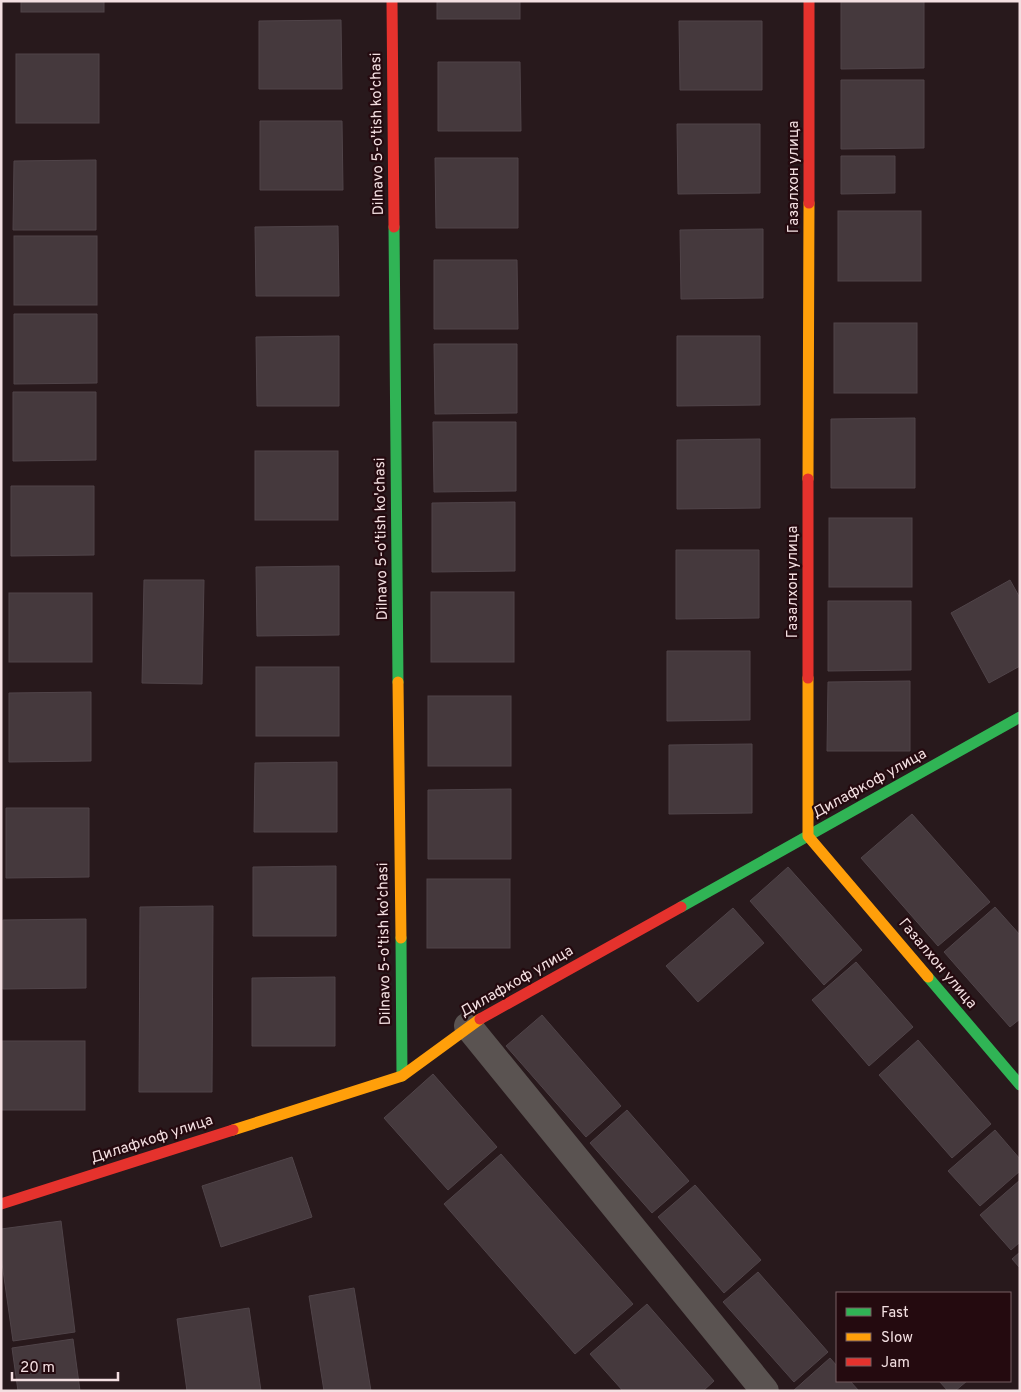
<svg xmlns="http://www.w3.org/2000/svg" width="1021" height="1392" font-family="Overpass,sans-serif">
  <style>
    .building { fill: #45393d; stroke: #504449 }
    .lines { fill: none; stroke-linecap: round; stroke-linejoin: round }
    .street { stroke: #5a5351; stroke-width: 28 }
    .fast { stroke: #30b455; stroke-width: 11 }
    .slow { stroke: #ff9f0a; stroke-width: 11 }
    .jam { stroke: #e5322d; stroke-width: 11 }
    .labels { text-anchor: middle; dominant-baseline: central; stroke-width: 4.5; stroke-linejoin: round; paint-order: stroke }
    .street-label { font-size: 15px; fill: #f3dfe1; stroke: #240a0f }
  </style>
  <rect width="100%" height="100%" fill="#28191c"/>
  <g class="building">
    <rect x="21" y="1" width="83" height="11"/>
    <rect x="437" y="1" width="83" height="18"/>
    <path d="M 841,1 L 924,1 L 924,68 L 841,69 Z"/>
    <path d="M 341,20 L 342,89 L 259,89 L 259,21 Z"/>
    <path d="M 679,21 L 762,21 L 762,90 L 680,90 Z"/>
    <rect x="16" y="54" width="83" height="69"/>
    <path d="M 438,62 L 520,62 L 521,131 L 438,131 Z"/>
    <path d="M 841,80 L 924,80 L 924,148 L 841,149 Z"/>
    <path d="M 260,121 L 342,121 L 343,190 L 260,190 Z"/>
    <path d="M 677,124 L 760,124 L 760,193 L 678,194 Z"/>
    <path d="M 841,156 L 895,156 L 895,193 L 841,194 Z"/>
    <path d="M 435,158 L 518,158 L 518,228 L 436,228 Z"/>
    <path d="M 96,160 L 96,230 L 13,230 L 14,161 Z"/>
    <rect x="838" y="211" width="83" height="70"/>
    <path d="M 338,226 L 339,296 L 256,296 L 255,227 Z"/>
    <path d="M 763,229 L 763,298 L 681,299 L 680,230 Z"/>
    <rect x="14" y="236" width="83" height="69"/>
    <path d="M 434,260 L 517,260 L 518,329 L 434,329 Z"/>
    <path d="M 14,314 L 97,314 L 97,383 L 14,384 Z"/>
    <rect x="834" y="323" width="83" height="70"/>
    <path d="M 339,336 L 339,406 L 257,406 L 256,337 Z"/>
    <path d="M 677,336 L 760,336 L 760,405 L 677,406 Z"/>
    <path d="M 434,344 L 517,344 L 517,413 L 435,414 Z"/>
    <path d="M 13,392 L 96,392 L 96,460 L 13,461 Z"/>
    <path d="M 915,418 L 915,488 L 831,488 L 831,419 Z"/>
    <path d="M 433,422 L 516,422 L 516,491 L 434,492 Z"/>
    <path d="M 760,439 L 760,508 L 677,509 L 677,440 Z"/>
    <rect x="255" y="451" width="83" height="69"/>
    <path d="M 11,486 L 94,486 L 94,555 L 11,556 Z"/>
    <path d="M 515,502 L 515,571 L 432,572 L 432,503 Z"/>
    <rect x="829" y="518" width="83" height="69"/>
    <path d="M 676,550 L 759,550 L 759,618 L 676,619 Z"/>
    <path d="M 339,566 L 339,635 L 257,636 L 256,567 Z"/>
    <path d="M 144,580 L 204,580 L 202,684 L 142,683 Z"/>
    <path d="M 1010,580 L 1020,598 L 1020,666 L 989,683 L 951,613 Z"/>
    <rect x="431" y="592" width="83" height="70"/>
    <rect x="9" y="593" width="83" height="69"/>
    <path d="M 828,601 L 911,601 L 911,670 L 828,671 Z"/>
    <path d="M 667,651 L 750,651 L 750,720 L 667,721 Z"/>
    <rect x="256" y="667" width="83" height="69"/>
    <path d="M 910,681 L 910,751 L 827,751 L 828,682 Z"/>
    <path d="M 91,692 L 91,761 L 9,762 L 9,693 Z"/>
    <rect x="428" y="696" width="83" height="70"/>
    <path d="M 752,744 L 752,813 L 669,814 L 669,745 Z"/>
    <path d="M 337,762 L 337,832 L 254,832 L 255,763 Z"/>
    <path d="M 511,789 L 511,859 L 428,859 L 428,790 Z"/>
    <path d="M 6,808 L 89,808 L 89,877 L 6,878 Z"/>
    <path d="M 912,814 L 990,902 L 938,946 L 861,858 Z"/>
    <path d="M 336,866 L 336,936 L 253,936 L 253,867 Z"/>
    <path d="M 788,867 L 862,950 L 824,985 L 750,901 Z"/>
    <rect x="427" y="879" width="83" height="69"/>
    <path d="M 213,906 L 212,1092 L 139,1092 L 140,907 Z"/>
    <path d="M 995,907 L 1020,935 L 1020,1019 L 1010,1027 L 944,952 Z"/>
    <path d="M 733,908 L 764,943 L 698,1002 L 666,966 Z"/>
    <path d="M 86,919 L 86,988 L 3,989 L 3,920 Z"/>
    <path d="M 856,962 L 913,1027 L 869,1066 L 812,1000 Z"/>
    <path d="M 335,977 L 335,1046 L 252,1046 L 252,978 Z"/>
    <path d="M 542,1015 L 621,1106 L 586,1137 L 506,1046 Z"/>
    <path d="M 918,1040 L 991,1124 L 952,1158 L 879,1075 Z"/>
    <rect x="2" y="1041" width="83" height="69"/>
    <path d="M 433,1074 L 497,1147 L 448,1190 L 384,1118 Z"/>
    <path d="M 627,1110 L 689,1181 L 652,1213 L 590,1143 Z"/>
    <path d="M 995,1130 L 1020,1159 L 1020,1171 L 980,1206 L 948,1171 Z"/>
    <path d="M 501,1154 L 633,1304 L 575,1354 L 444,1204 Z"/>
    <path d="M 292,1157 L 312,1217 L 221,1247 L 202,1186 Z"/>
    <path d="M 1020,1180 L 1020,1242 L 1011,1250 L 980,1215 Z"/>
    <path d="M 695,1185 L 761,1260 L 724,1293 L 658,1217 Z"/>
    <path d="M 61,1221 L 75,1332 L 13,1341 L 1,1256 L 1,1229 Z"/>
    <path d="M 1020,1252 L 1020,1268 L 1012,1259 Z"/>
    <path d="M 758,1272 L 828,1352 L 794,1382 L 723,1302 Z"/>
    <path d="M 354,1288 L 371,1391 L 324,1391 L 309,1296 Z"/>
    <path d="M 647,1304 L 714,1381 L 703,1391 L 623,1391 L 590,1354 Z"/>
    <path d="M 249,1308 L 261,1391 L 187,1391 L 177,1319 Z"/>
    <path d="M 73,1339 L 80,1391 L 18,1391 L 12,1348 Z"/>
    <path d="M 830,1358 L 837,1366 L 837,1381 L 850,1381 L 859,1391 L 793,1391 Z"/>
    <path d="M 939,1381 L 967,1381 L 955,1391 L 948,1391 Z"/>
  </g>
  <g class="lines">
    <path class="street" d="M 468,1026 L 765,1391"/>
    <g class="fast">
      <path d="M 394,227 L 398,682"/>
      <path d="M 681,907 L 1020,717"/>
      <path d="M 401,938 L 402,1076"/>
      <path d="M 928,977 L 1020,1085"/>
    </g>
    <g class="slow">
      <path d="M 808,479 L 809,203"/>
      <path d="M 808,678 L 808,836 L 928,977"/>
      <path d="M 398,682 L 401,938"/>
      <path d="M 233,1130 L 402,1076 L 480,1019"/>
    </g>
    <g class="jam">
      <path d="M 392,1 L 394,227"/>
      <path d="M 809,203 L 809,1"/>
      <path d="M 808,678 L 808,479"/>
      <path d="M 480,1019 L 681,907"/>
      <path d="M 1,1204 L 233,1130"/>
    </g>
  </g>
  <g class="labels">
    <g class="street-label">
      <text transform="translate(378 134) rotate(-91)">Dilnavo 5-o'tish ko'chasi</text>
      <text transform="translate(794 177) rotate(-90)">Газалхон улица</text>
      <text transform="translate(382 539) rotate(-91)">Dilnavo 5-o'tish ko'chasi</text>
      <text transform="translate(793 582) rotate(-90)">Газалхон улица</text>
      <text transform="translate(870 784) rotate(-29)">Дилафкоф улица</text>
      <text transform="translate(385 944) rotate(-91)">Dilnavo 5-o'tish ko'chasi</text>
      <text transform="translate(937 964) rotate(50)">Газалхон улица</text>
      <text transform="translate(517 982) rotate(-30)">Дилафкоф улица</text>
      <text transform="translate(152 1140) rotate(-18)">Дилафкоф улица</text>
    </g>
  </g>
  <rect width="1021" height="1392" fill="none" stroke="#f3dfe1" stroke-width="5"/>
  <rect x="836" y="1292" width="175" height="90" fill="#240a0f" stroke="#775f63"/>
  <rect x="846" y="1308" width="25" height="8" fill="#30b455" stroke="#775f63"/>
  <text x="881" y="1317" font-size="15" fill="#f3dfe1">Fast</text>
  <rect x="846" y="1333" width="25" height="8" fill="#ff9f0a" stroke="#775f63"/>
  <text x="881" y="1342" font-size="15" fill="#f3dfe1">Slow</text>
  <rect x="846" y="1358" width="25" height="8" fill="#e5322d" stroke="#775f63"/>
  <text x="881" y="1367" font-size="15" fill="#f3dfe1">Jam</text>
  <path d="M12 1372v8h106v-8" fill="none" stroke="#f3dfe1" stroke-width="2.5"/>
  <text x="20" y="1372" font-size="15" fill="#f3dfe1" stroke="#240a0f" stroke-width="4" paint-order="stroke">20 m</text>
</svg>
